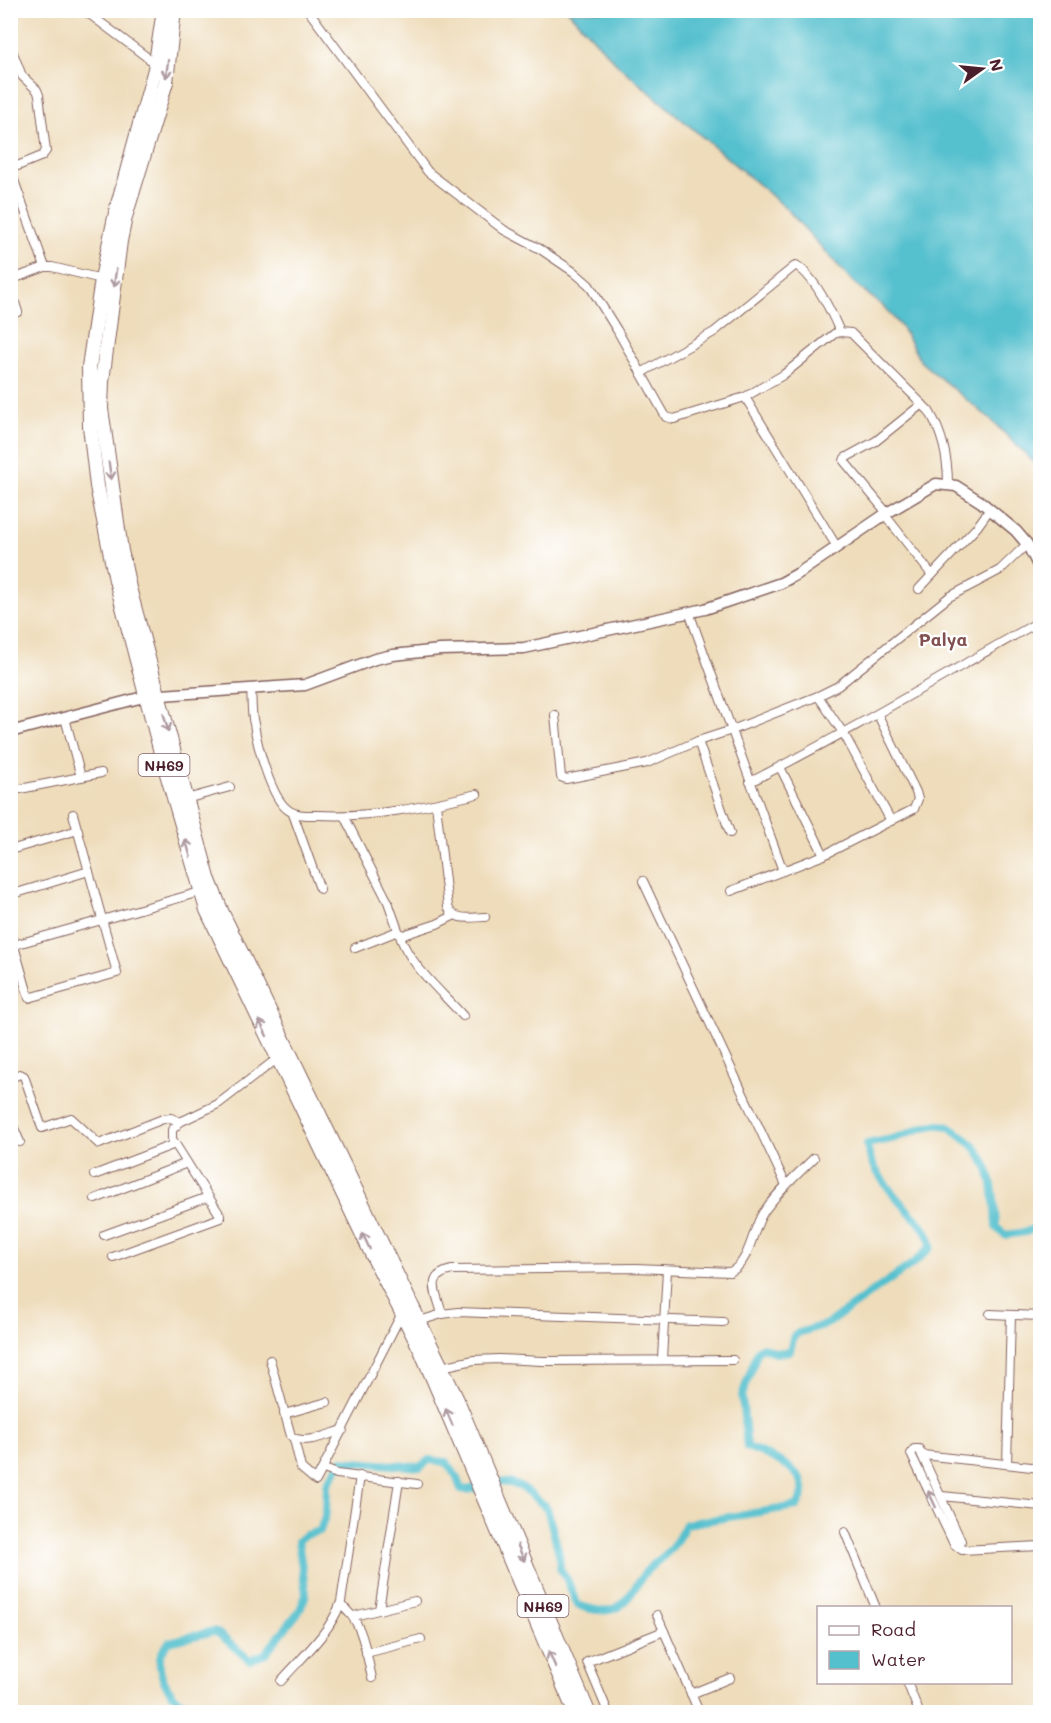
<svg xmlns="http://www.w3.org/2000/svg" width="1051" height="1723" font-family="Mali,sans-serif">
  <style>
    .water { fill: #54c0ce; stroke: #4f707c; stroke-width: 1.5 }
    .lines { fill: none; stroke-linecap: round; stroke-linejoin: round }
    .canal { stroke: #54c0ce; stroke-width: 8 }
    .street-casing { stroke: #83615d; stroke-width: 10 }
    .secondary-casing { stroke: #83615d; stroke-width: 13 }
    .highway-casing { stroke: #83615d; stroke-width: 16 }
    .street { stroke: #fff; stroke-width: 8 }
    .secondary { stroke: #fff; stroke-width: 10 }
    .highway { stroke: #fff; stroke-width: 14 }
    .oneway { stroke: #ae9aa0 }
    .labels { text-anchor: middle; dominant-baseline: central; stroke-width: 4.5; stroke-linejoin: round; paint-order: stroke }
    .shield { fill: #fff; stroke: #80626b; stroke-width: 1.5 }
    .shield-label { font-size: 14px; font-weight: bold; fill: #4a1f2b }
    .quarter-label { font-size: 18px; font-weight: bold; fill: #814f4f; stroke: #fff }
  </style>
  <rect width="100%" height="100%" fill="#fff"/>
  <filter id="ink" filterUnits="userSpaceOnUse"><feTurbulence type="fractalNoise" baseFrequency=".0167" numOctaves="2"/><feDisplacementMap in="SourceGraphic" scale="12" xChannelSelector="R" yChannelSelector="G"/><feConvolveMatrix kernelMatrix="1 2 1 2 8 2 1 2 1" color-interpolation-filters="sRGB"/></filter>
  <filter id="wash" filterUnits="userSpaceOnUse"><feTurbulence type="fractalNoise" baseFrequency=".008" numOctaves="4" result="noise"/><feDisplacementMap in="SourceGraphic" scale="24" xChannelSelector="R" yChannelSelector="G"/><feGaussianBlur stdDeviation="1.35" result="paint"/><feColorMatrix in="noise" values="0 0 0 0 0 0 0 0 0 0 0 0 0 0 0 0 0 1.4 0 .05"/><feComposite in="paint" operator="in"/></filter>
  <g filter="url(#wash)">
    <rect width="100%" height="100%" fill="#eedcba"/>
    <path class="water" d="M 568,11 L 1040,11 L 1040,468 L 990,419 L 921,362 L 902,328 L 884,307 L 854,283 L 786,208 L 619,66 Z"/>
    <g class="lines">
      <path class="canal" d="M 211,1712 C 203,1707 193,1707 184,1703 C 168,1695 156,1672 161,1654 C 163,1650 167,1646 169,1642 L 214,1631 C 227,1638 237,1651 250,1660 L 265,1654 L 300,1610 L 306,1594 L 298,1541 L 305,1535 L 320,1531 L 326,1513 L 327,1484 L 342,1461 L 420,1467 L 429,1460 L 446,1462 L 456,1476 L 461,1489 L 467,1490 L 500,1482 L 510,1483 L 522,1487 L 547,1508 L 559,1553 L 560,1569 L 567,1579 L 577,1605 C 590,1609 606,1614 618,1607 C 630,1599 636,1585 644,1574 C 651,1565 660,1560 668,1552 C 676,1544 681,1534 686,1524 L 797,1506 C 799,1502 802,1497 803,1493 C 807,1469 765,1454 747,1447 L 742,1396 L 758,1350 L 763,1347 L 776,1353 L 790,1351 L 793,1338 L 798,1333 L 827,1324 L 915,1262 L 931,1247 C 930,1230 916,1220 906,1208 C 890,1191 869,1167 867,1144 C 877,1141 888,1141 898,1137 C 915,1132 928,1122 947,1126 C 952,1128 958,1133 962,1136 C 994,1159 994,1192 996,1227 L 1005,1235 L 1026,1232 L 1040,1226"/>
    </g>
  </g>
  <g filter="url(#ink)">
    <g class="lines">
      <g class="street-casing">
        <g id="street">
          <path d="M 84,10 L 156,64"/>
          <path d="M 308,10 L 428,172 L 504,230 L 540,249 L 574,272 L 589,285 L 617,330 L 666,417 L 674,419 L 745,397 L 783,375 L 834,334 L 840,332 L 851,333 L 929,411 C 943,434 948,458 948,484"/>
          <path d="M 10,45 L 22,76 L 37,90 L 39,95 L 46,151 L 42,156 L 10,169"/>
          <path d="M 10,169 L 45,267"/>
          <path d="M 10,280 L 45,267 L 52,267 L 102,279"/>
          <path d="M 10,287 L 18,312"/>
          <path d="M 641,373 L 714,332 L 796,265 C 815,277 831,311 840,332"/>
          <path d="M 745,397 L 837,547"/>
          <path d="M 887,513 L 844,461 L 845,458 L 876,441 L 922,404"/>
          <path d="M 885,515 L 932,575"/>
          <path d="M 919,589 L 977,527 L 990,509"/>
          <path d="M 689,612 L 783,871"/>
          <path d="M 251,688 C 252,700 251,713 254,724 C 257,745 271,797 287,809 C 295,816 307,815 318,815 C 372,818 424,807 477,794"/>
          <path d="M 818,696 L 844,734 L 891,821"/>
          <path d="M 555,715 L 561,777 L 566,779 L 647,763 L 698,741 L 732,730 L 818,696 L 838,686 L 949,597 L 1000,570 L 1027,544"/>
          <path d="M 65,718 L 81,777"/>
          <path d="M 698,741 L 730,833"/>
          <path d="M 780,767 L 824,855"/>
          <path d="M 750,782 C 849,732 944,675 1040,621"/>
          <path d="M 10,791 L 101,773"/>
          <path d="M 186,799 L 230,787"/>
          <path d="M 436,804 L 448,907 C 454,922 472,917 485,917"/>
          <path d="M 293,814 L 320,889"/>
          <path d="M 344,816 L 388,902 L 399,933 L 403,935 L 437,924 L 453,916"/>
          <path d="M 10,850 L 78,830"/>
          <path d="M 643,881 L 786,1185"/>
          <path d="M 731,891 L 824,855 L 914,809 L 918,799 L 916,792 L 878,715"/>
          <path d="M 10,895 L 89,871"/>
          <path d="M 10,932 L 29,998 L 117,973 L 73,814"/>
          <path d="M 399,933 C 407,963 443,993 463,1016"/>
          <path d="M 14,945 L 200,892"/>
          <path d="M 355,948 L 398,931"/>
          <path d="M 10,1078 L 20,1074 L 24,1076 L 42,1128 L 71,1118 L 99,1144 L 163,1119 L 171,1118 L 180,1122"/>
          <path d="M 10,1119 L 20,1142"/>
          <path d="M 94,1175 L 175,1144"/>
          <path d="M 95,1199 L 187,1163"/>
          <path d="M 104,1235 L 208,1197"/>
          <path d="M 113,1257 L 220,1218 L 220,1215 L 172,1139 L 172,1130 L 180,1122 L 218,1104 L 278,1058"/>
          <path d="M 442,1314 C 437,1293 424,1276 452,1270 L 636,1268 L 730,1272 C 750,1263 752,1230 763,1213 C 777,1192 797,1175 814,1158"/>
          <path d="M 990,1314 L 1040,1316"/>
          <path d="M 416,1322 L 442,1314 L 458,1312 L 723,1322"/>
          <path d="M 662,1359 L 667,1270"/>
          <path d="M 270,1360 L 291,1436 C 303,1446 329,1434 343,1430"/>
          <path d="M 441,1367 L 474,1360 L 499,1359 L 542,1361 L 733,1360"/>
          <path d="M 284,1414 L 327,1402"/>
          <path d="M 294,1439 L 301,1468 L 316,1481 L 402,1313"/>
          <path d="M 923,1455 L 1040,1468"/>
          <path d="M 1007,1464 L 1011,1315"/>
          <path d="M 324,1469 L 337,1474 L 417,1484"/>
          <path d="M 942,1496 L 1040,1506"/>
          <path d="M 845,1532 L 876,1608"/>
          <path d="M 959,1547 L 961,1541 L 919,1449 L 914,1449 L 911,1454 L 954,1544 L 962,1550 L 1040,1546"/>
          <path d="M 340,1605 C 363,1619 366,1653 372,1678"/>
          <path d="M 379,1610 L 399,1481"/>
          <path d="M 657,1615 L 699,1712"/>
          <path d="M 354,1616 L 415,1601"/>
          <path d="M 366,1653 L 421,1639"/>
          <path d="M 281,1681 C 302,1657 330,1633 341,1602 L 360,1476"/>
          <path d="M 907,1682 L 919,1712"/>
          <path d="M 691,1694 L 730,1678"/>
          <path d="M 608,1712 L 587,1662 L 664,1631"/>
        </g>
      </g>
      <g class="secondary-casing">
        <path id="secondary" d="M 10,732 L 147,696 L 305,685 L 375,659 L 393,655 L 440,650 L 524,648 L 705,609 L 781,583 L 799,573 L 887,513 L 936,484 L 956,486 L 981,502 L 1016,531 L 1027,544 L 1040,569"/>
      </g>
      <g class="highway-casing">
        <g id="highway">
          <path d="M 164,10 L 155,69 L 117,208 L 102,279 L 89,367 L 90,426 L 97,486 L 116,580 L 163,760 L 207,910 L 374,1258 L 421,1350 L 575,1712"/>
          <path d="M 174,10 L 166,82 L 125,217 L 120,241 L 102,381 L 101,409 L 104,429 L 121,551 L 129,588 L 208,878 L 222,913 L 457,1400 L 588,1712"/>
        </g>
      </g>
      <use href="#street" class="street"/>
      <use href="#secondary" class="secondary"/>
      <use href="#highway" class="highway"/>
    </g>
    <defs><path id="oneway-shaft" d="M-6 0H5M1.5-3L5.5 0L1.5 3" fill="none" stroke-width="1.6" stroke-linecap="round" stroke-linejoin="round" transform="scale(1.5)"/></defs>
    <g class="oneway">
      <use href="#oneway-shaft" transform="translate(167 69) rotate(97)"/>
      <use href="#oneway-shaft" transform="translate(115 278) rotate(97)"/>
      <use href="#oneway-shaft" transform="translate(110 471) rotate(82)"/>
      <use href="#oneway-shaft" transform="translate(166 723) rotate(75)"/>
      <use href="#oneway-shaft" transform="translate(188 848) rotate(-106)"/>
      <use href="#oneway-shaft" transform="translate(263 1028) rotate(-116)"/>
      <use href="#oneway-shaft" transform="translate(366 1241) rotate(-115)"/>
      <use href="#oneway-shaft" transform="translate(449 1417) rotate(-113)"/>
      <use href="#oneway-shaft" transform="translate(932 1499) rotate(-115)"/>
      <use href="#oneway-shaft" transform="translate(521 1553) rotate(67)"/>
      <use href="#oneway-shaft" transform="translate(552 1659) rotate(-113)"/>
    </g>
  </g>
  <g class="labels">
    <g class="shield">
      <rect x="138.5" y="754" width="51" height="22" rx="4.5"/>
      <rect x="517.5" y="1595" width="51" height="22" rx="4.5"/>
    </g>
    <g class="shield-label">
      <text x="164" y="765">NH69</text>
      <text x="543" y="1606">NH69</text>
    </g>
    <g class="quarter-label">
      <text x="943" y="639">Palya</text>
    </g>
  </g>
  <rect width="1051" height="1723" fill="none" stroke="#fff" stroke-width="36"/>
  <rect x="817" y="1606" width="195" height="78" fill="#ffffff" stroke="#b7a5aa" stroke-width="1.5"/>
  <rect x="829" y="1626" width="30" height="9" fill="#ffffff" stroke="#b7a5aa" stroke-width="1.5"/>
  <text x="871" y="1636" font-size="18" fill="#4a1f2b">Road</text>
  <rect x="829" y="1651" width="30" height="18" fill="#54c0ce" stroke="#b7a5aa" stroke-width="1.5"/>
  <text x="871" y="1666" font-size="18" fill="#4a1f2b">Water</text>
  <g transform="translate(982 69) rotate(75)" stroke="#ffffff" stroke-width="4.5" paint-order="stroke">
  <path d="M0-4.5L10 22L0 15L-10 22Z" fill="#4a1f2b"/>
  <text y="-9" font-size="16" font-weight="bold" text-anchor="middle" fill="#4a1f2b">N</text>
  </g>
</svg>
